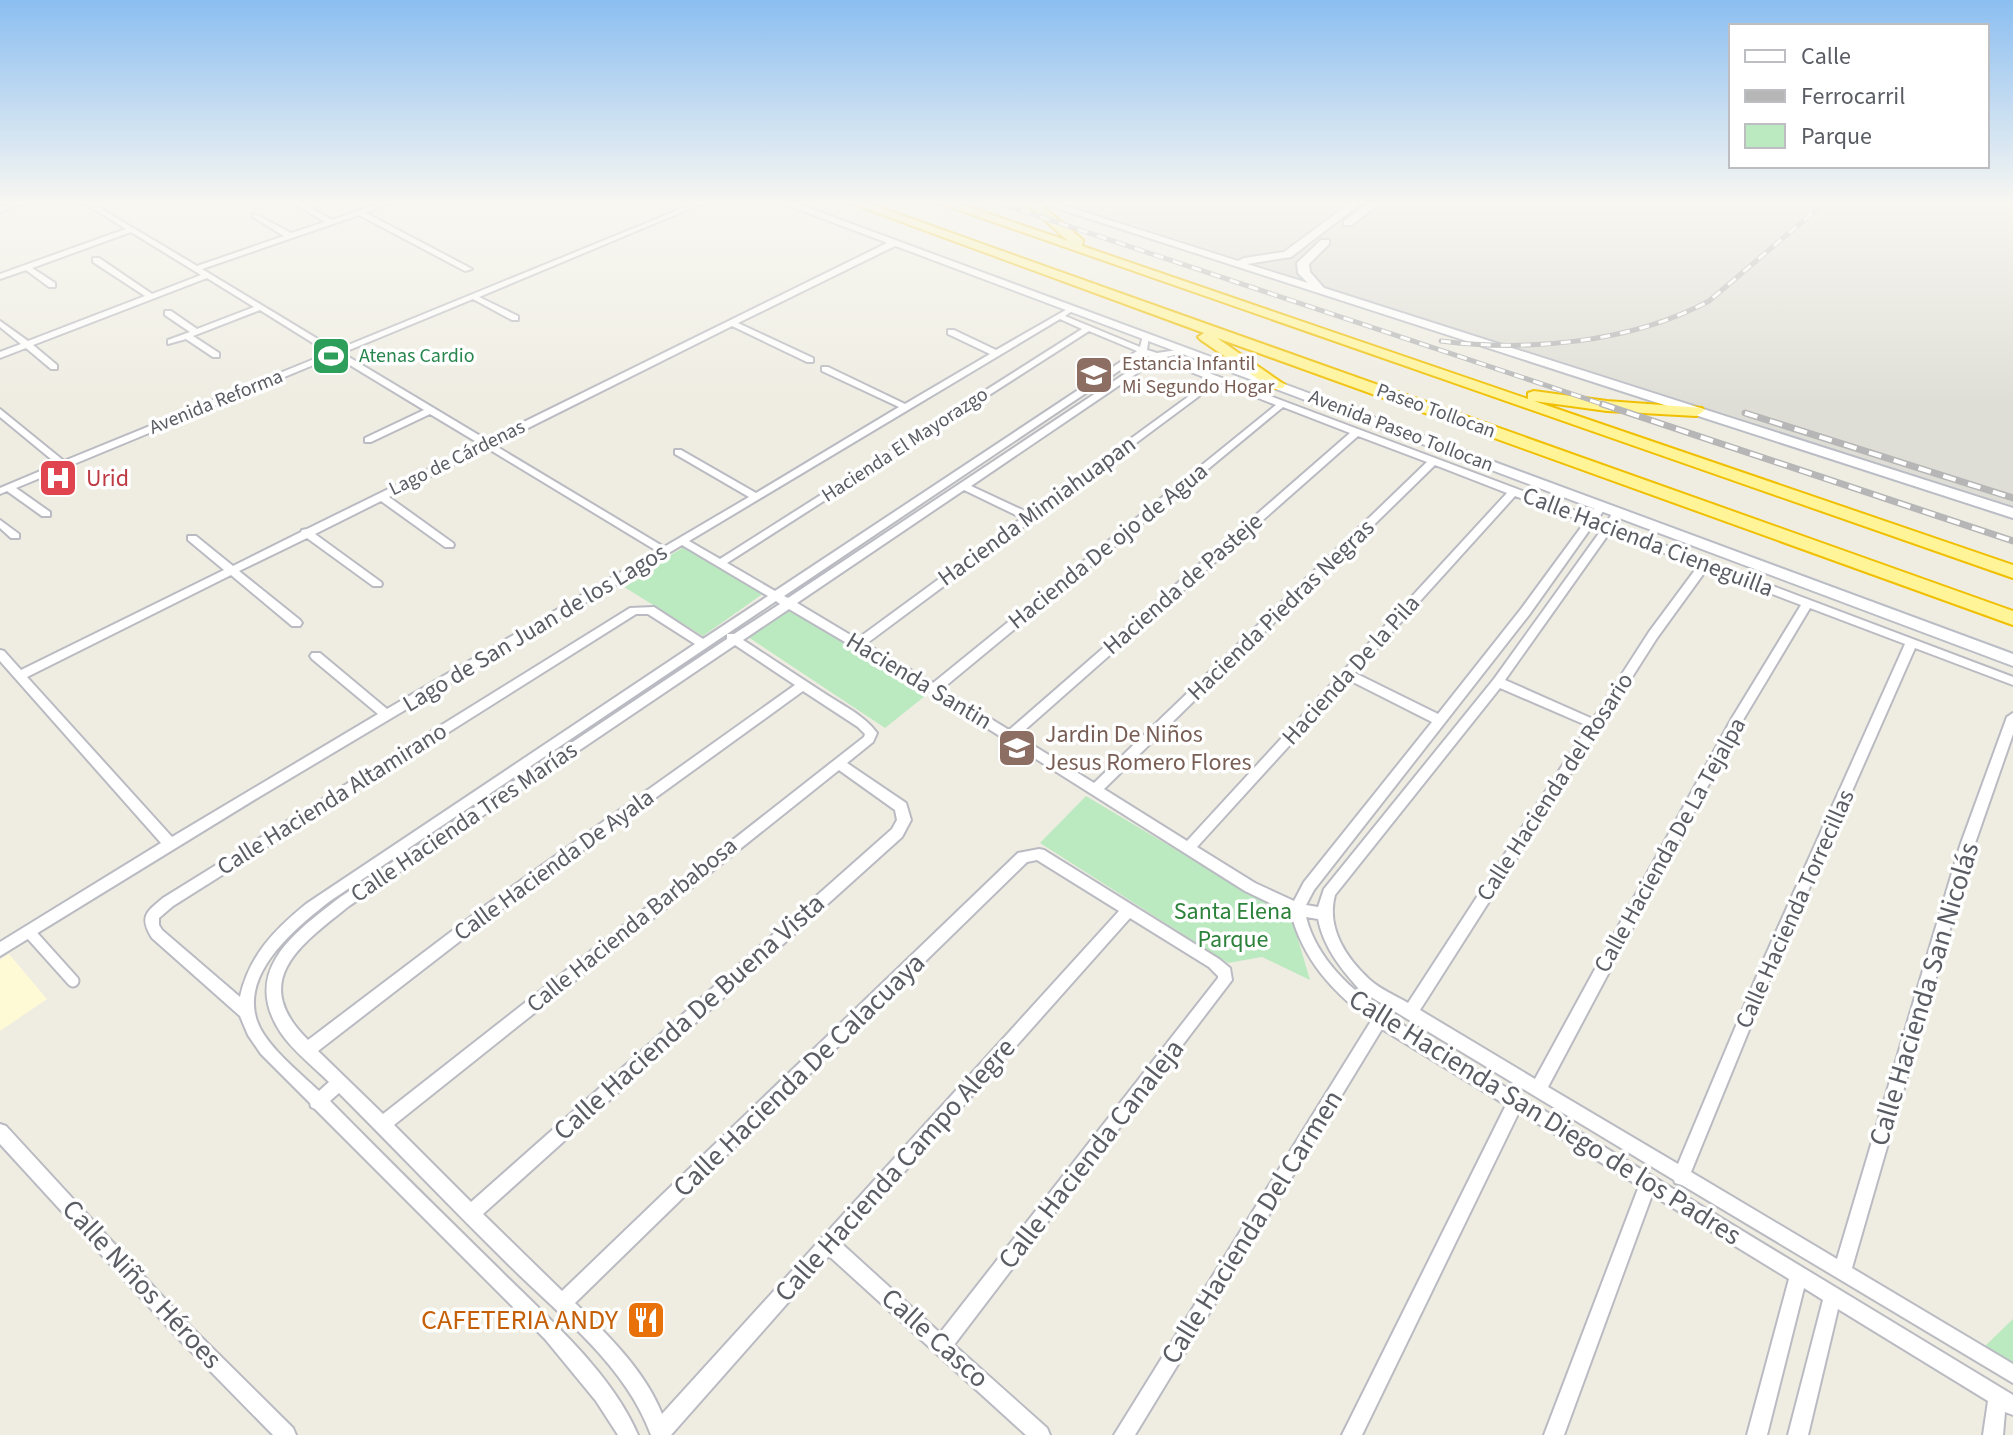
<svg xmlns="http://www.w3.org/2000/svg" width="2013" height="1435" font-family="'Source Sans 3',sans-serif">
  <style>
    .commercial { fill: #fffad6 }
    .industrial { fill: #dfded6 }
    .green { fill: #bbe9c0 }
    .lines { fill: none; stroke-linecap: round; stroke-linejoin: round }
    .pedestrian-casing { stroke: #babbc2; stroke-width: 15 }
    .minor-casing { stroke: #babbc2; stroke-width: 4 }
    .secondary-casing { stroke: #babdc5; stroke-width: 4 }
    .trunk-casing { stroke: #f0bf00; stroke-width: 4 }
    .pedestrian { stroke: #fff; stroke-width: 11 }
    .minor { fill: #fff; fill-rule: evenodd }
    .secondary { fill: #fff; fill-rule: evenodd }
    .trunk { fill: #fff497; fill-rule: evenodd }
    .rail-far1-casing { stroke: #b6b6b7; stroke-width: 5 }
    .rail-casing { stroke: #b6b6b7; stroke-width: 7 }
    .rail-far1 { stroke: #fff; stroke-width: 3; stroke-dasharray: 10; stroke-linecap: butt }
    .rail { stroke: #fff; stroke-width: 4; stroke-dasharray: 13; stroke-linecap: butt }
    .labels { text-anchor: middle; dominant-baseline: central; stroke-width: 7; stroke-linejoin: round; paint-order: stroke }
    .far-leisure-label { font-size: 20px; fill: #27864d; stroke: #fff; text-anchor: start }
    .far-education-label { font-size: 20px; fill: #785e54; stroke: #fff; text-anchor: start }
    .far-street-label { font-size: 20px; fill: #5a5d64; stroke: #fff }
    .health-label { font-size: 24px; fill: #be3a42; stroke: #fff; text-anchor: start }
    .street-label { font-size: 24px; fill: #5a5d64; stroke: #fff }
    .education-label { font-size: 24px; fill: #785e54; stroke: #fff; text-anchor: start }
    .park-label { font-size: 24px; fill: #2c823a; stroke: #fff }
    .near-street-label { font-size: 28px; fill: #5a5d64; stroke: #fff }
    .near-food-label { font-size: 28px; fill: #c56008; stroke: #fff; text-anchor: end }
  </style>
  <rect width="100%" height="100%" fill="#efede2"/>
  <path class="commercial" d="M 9,954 L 47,999 L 0,1031 L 0,960 Z"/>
  <path class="industrial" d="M 1069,204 L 2013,204 L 2013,508 L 1342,292 Z"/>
  <g class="green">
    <path d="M 684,547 L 764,593 L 703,636 L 621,585 Z"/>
    <path d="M 789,606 L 930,692 L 885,728 L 745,635 Z"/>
    <path d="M 1086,796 L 1292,919 L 1310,980 L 1262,957 L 1228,963 L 1040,843 Z"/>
    <path d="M 2013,1319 L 2013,1367 L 1982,1349 Z"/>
  </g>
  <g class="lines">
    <g class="pedestrian-casing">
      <path id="pedestrian" d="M 29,932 L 73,981"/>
    </g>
    <g class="minor-casing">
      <g id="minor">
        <path d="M 12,204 L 21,204 L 0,212 L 0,208 Z"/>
        <path d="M 86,204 L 93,204 L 197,266 L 284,236 L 253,217 L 253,215 L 257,215 L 291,233 L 325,222 L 295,204 L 303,204 L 332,220 L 378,204 L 387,204 L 366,213 L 472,269 L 465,271 L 359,215 L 202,269 L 336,350 L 693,204 L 701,204 L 479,297 L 518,316 L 518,320 L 512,320 L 473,299 L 342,353 L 487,440 L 891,241 L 897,241 L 897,245 L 738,323 L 813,358 L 813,362 L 807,362 L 732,326 L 494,445 L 664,547 L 749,497 L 675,454 L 675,450 L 681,450 L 756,493 L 899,407 L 822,371 L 822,367 L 828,367 L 905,404 L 990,354 L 948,334 L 948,330 L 954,330 L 996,350 L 1071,307 L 1075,309 L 1065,316 L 1140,347 L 1143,336 L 1149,336 L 1147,350 L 1157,353 L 1184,349 L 1184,353 L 1166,357 L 1589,516 L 1597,505 L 1605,505 L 1606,507 L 1597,520 L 1606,523 L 1614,511 L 1622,511 L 1623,513 L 1614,526 L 2013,677 L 2013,685 L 1915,648 L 1778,959 L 1691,1172 L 1837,1259 L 1960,846 L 2007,717 L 2013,713 L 2013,734 L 1974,846 L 1852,1268 L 2013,1364 L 2013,1383 L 1682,1185 L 1675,1183 L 1674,1180 L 1361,991 C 1341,969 1324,948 1318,919 L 1306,917 C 1317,960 1351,989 1385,1014 L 2013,1395 L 2013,1415 L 2005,1412 L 2003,1435 L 1983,1435 L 1988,1401 L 1838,1309 L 1808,1435 L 1788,1435 L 1823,1300 L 1804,1288 L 1767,1435 L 1747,1435 L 1789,1279 L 1652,1195 L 1564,1435 L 1544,1435 L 1639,1186 L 1519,1112 L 1362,1435 L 1342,1435 L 1506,1105 L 1382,1029 L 1135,1435 L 1114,1435 L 1371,1021 C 1333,992 1303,960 1291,913 L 1245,891 L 930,692 L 789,609 L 743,640 C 771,658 799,677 827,695 C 844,706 865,716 877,733 L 873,742 L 847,763 L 906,803 L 911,820 L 902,837 L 483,1214 L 562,1291 L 1018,853 L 1039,849 L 1044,850 L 1219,959 L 1230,968 L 1232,980 L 954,1345 L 1047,1428 L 1050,1435 L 1026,1435 L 829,1256 L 671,1435 L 651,1435 C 625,1364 559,1315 507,1263 C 450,1207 395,1149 339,1093 L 330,1101 C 386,1158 443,1214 500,1270 C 547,1317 612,1373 638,1435 L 618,1435 L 596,1401 L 545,1339 L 315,1109 L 311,1107 L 310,1103 L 261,1054 L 248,1035 L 240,1016 L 152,938 C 139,917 146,912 163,898 L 630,608 L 654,607 L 703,639 L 768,596 L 682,545 L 259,797 L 0,956 L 0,942 L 161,843 L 0,661 L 0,650 L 4,651 L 21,670 L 224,570 L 188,540 L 188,536 L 196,536 L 233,566 L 301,532 L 302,530 L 307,529 L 480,444 L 430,414 L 371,442 L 365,442 L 365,438 L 424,410 L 335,356 L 16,488 L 50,512 L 50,516 L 42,516 L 7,491 L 0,494 L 0,488 L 57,464 L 0,417 L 0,409 L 64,461 L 329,353 L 260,310 L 193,336 L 219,353 L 219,357 L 213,357 L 186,339 L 168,344 L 168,340 L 190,332 L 165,315 L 165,311 L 171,311 L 197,329 L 254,307 L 207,278 L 33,345 L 57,365 L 57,369 L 51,369 L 26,348 L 0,358 L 0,352 L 21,344 L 0,327 L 0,321 L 28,341 L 145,296 L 93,262 L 93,258 L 99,258 L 152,294 L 201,275 L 131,232 L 32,268 L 55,283 L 55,287 L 49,287 L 26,270 L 0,279 L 0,274 L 126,229 ZM 1060,319 L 1082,329 L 720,559 L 689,541 ZM 1089,331 L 1137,351 L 775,591 L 727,563 ZM 1144,354 L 1150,357 L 788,598 L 784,596 ZM 1158,359 L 1211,380 L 1029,513 L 971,486 ZM 1218,382 L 1276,405 L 933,683 L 866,644 ZM 1283,407 L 1350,433 L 1009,730 L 942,689 ZM 1358,436 L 1427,462 L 1094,783 L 1018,736 ZM 487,448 L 657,551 L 387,709 L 320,653 L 312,653 L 310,656 L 312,659 L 378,714 L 172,837 L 27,677 L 231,575 L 292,626 L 300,626 L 302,623 L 300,620 L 239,571 L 307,538 L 373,586 L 381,586 L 382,584 L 381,582 L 315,534 L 381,501 L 445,547 L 453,547 L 454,545 L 453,543 L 389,497 ZM 1435,465 L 1507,493 L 1187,841 L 1104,789 ZM 964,490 L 1022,518 L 857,639 L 797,603 ZM 1515,496 L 1585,522 L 1521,609 L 1438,714 L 1355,673 ZM 1593,525 L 1602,529 L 1494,679 L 1324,889 L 1318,907 L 1306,905 L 1314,890 L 1529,615 ZM 1610,532 L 1698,566 L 1649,632 L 1593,719 L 1505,680 ZM 1707,569 L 1801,605 L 1732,718 L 1535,1079 L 1420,1010 L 1657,638 ZM 776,601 L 780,604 L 734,634 L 727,634 L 727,639 L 339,898 C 294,933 240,971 281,1033 C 293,1051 313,1066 329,1082 L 319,1091 C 300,1073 265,1045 257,1021 C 240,972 297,927 330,901 ZM 1810,608 L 1905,644 L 1764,959 L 1678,1164 L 1548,1087 L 1743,720 ZM 636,614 L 648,614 L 695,644 L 306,904 C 274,930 249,956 240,997 L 162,930 L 159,925 L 159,918 L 173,906 ZM 735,645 L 795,685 L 485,906 L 308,1040 C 248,981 300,945 349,906 ZM 1349,680 L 1432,722 L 1304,882 L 1294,901 L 1255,883 L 1197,847 ZM 1500,688 L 1588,726 L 1408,1003 C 1396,996 1380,989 1370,980 C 1346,958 1326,928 1335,895 ZM 803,691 L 858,727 L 865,734 L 864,737 L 383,1114 L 318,1051 L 495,914 ZM 839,770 L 895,810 L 897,820 L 892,829 L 471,1202 L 394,1125 ZM 1037,860 L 1119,911 L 662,1414 C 645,1371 608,1335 575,1303 L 1027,862 ZM 1130,918 L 1209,967 L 1218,976 L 1218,978 L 940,1333 L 841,1243 Z"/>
        <path d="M 0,520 L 19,534 L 19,538 L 11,538 L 0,528 Z"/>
        <path d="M 0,1124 L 6,1126 L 187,1323 L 293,1428 L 296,1435 L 273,1435 L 175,1335 L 0,1144 Z"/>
      </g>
    </g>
    <g class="secondary-casing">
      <g id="secondary">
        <path d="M 784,204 L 798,204 L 2013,654 L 2013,666 Z"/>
        <path d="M 1044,204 L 1059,204 L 1238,261 L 1244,258 L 1284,252 L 1349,204 L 1360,204 L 1291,257 L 1247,264 L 1308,283 L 1298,273 L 1297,263 L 1321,240 L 1329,240 L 1329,244 L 1309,264 L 1310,272 L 1324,288 L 2013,508 L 2013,518 Z"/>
        <path d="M 1368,204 L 1379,204 L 1352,225 L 1344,225 L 1344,221 Z"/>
      </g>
    </g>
    <g class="trunk-casing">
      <g id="trunk">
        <path d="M 853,204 L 870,204 L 2013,611 L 2013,625 L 1217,338 L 1285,385 L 1283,388 L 1271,388 L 1201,340 L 1198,337 L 1204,333 Z"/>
        <path d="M 942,204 L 960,204 L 1068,241 L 1027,204 L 1040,204 L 1083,240 L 1082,246 L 1528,399 L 1528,393 L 1534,391 L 1607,401 L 1702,408 L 1704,411 L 1696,416 L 1607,411 L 1534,401 L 2013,565 L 2013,578 Z"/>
      </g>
    </g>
    <use href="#pedestrian" class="pedestrian"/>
    <use href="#minor" class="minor"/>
    <use href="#secondary" class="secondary"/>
    <use href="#trunk" class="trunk"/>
    <g class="rail-far1-casing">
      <g id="rail-far1">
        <path d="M 1002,204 L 1608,406"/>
        <path d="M 1441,341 C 1527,352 1631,343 1709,301 L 1823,204"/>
      </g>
    </g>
    <g class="rail-casing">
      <g id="rail">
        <path d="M 1602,404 L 2013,541"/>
        <path d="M 1745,413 L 2013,498"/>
      </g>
    </g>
    <use href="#rail-far1" class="rail-far1"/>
    <use href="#rail" class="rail"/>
  </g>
  <linearGradient id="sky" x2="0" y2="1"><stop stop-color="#8bbef1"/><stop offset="0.5" stop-color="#f8f7f2"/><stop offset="1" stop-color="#f8f7f2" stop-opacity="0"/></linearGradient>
  <rect width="2013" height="405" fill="url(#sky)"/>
  <defs>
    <g id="stadium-square" transform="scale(2)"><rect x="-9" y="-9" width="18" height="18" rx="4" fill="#2e9e5b" stroke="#fff"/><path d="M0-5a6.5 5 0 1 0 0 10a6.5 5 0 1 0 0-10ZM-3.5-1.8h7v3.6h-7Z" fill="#fff"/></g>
    <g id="school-square" transform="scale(2)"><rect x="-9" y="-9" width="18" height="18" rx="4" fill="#8d6e63" stroke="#fff"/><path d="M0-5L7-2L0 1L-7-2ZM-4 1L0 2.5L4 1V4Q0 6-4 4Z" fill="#fff"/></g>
    <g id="hospital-square" transform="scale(2)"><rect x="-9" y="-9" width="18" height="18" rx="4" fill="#e0444e" stroke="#fff"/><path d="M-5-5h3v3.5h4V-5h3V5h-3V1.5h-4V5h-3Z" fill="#fff"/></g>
    <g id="restaurant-square" transform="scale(2)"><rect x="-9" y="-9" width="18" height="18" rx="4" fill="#e8710a" stroke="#fff"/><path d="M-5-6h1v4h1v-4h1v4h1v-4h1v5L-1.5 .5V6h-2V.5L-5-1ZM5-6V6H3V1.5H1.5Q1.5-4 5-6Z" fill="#fff"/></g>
  </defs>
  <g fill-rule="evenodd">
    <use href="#stadium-square" x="331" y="356"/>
    <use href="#school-square" x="1094" y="375"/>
    <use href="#hospital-square" x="58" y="478"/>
    <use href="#school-square" x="1017" y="748"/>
    <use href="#restaurant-square" x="646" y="1320"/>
  </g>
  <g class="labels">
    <g class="far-leisure-label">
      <text x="359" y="356">Atenas Cardio</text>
    </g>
    <g class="far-education-label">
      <text x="1122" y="364">Estancia Infantil<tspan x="1122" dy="23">Mi Segundo Hogar</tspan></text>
    </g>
    <g class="far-street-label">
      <text transform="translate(216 402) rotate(-22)">Avenida Reforma</text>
      <text transform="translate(1436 411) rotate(20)">Paseo Tollocan</text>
      <text transform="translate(1401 431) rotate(21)">Avenida Paseo Tollocan</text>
      <text transform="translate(905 445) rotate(-33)">Hacienda El Mayorazgo</text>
      <text transform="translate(457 458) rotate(-26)">Lago de Cárdenas</text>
    </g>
    <g class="health-label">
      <text x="86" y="478">Urid</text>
    </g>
    <g class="street-label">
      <text transform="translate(1037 511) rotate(-36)">Hacienda Mimiahuapan</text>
      <text transform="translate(1648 542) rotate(21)">Calle Hacienda Cieneguilla</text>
      <text transform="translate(1108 546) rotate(-39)">Hacienda De ojo de Agua</text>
      <text transform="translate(1183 584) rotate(-41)">Hacienda de Pasteje</text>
      <text transform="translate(1281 610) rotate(-44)">Hacienda Piedras Negras</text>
      <text transform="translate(535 628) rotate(-31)">Lago de San Juan de los Lagos</text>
      <text transform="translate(1351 670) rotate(-48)">Hacienda De la Pila</text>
      <text transform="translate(919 681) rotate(31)">Hacienda Santin</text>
      <text transform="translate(1555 787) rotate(-57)">Calle Hacienda del Rosario</text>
      <text transform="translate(332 799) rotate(-32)">Calle Hacienda Altamirano</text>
      <text transform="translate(464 822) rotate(-34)">Calle Hacienda Tres Marías</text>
      <text transform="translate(1670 845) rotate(-61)">Calle Hacienda De La Tejalpa</text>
      <text transform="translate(554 865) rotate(-36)">Calle Hacienda De Ayala</text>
      <text transform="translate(1795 909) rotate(-66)">Calle Hacienda Torrecillas</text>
      <text transform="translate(632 925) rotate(-39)">Calle Hacienda Barbabosa</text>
    </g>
    <g class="education-label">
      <text x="1045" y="734">Jardin De Niños<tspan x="1045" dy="28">Jesus Romero Flores</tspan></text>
    </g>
    <g class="park-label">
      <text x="1233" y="911">Santa Elena<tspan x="1233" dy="28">Parque</tspan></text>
    </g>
    <g class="near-street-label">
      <text transform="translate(1924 994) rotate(-73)">Calle Hacienda San Nicolás</text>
      <text transform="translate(689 1017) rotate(-42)">Calle Hacienda De Buena Vista</text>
      <text transform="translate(799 1075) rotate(-44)">Calle Hacienda De Calacuaya</text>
      <text transform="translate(1545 1117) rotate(32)">Calle Hacienda San Diego de los Padres</text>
      <text transform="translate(1091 1154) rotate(-52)">Calle Hacienda Canaleja</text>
      <text transform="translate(895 1170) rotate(-48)">Calle Hacienda Campo Alegre</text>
      <text transform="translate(1252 1227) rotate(-58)">Calle Hacienda Del Carmen</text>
      <text transform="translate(142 1284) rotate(47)">Calle Niños Héroes</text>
      <text transform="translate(935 1338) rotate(42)">Calle Casco</text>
    </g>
    <g class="near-food-label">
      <text x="618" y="1320">CAFETERIA ANDY</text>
    </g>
  </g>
  <rect x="1729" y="24" width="260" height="144" fill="#ffffff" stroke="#bdbec1" stroke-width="2"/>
  <rect x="1745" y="50" width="40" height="12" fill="#ffffff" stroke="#bdbec1" stroke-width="2"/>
  <text x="1801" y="64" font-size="24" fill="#5a5d64">Calle</text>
  <rect x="1745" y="90" width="40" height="12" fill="#b6b6b7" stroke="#bdbec1" stroke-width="2"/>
  <text x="1801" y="104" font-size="24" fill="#5a5d64">Ferrocarril</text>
  <rect x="1745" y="124" width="40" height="24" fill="#bbe9c0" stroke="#bdbec1" stroke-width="2"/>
  <text x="1801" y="144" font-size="24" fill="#5a5d64">Parque</text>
</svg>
